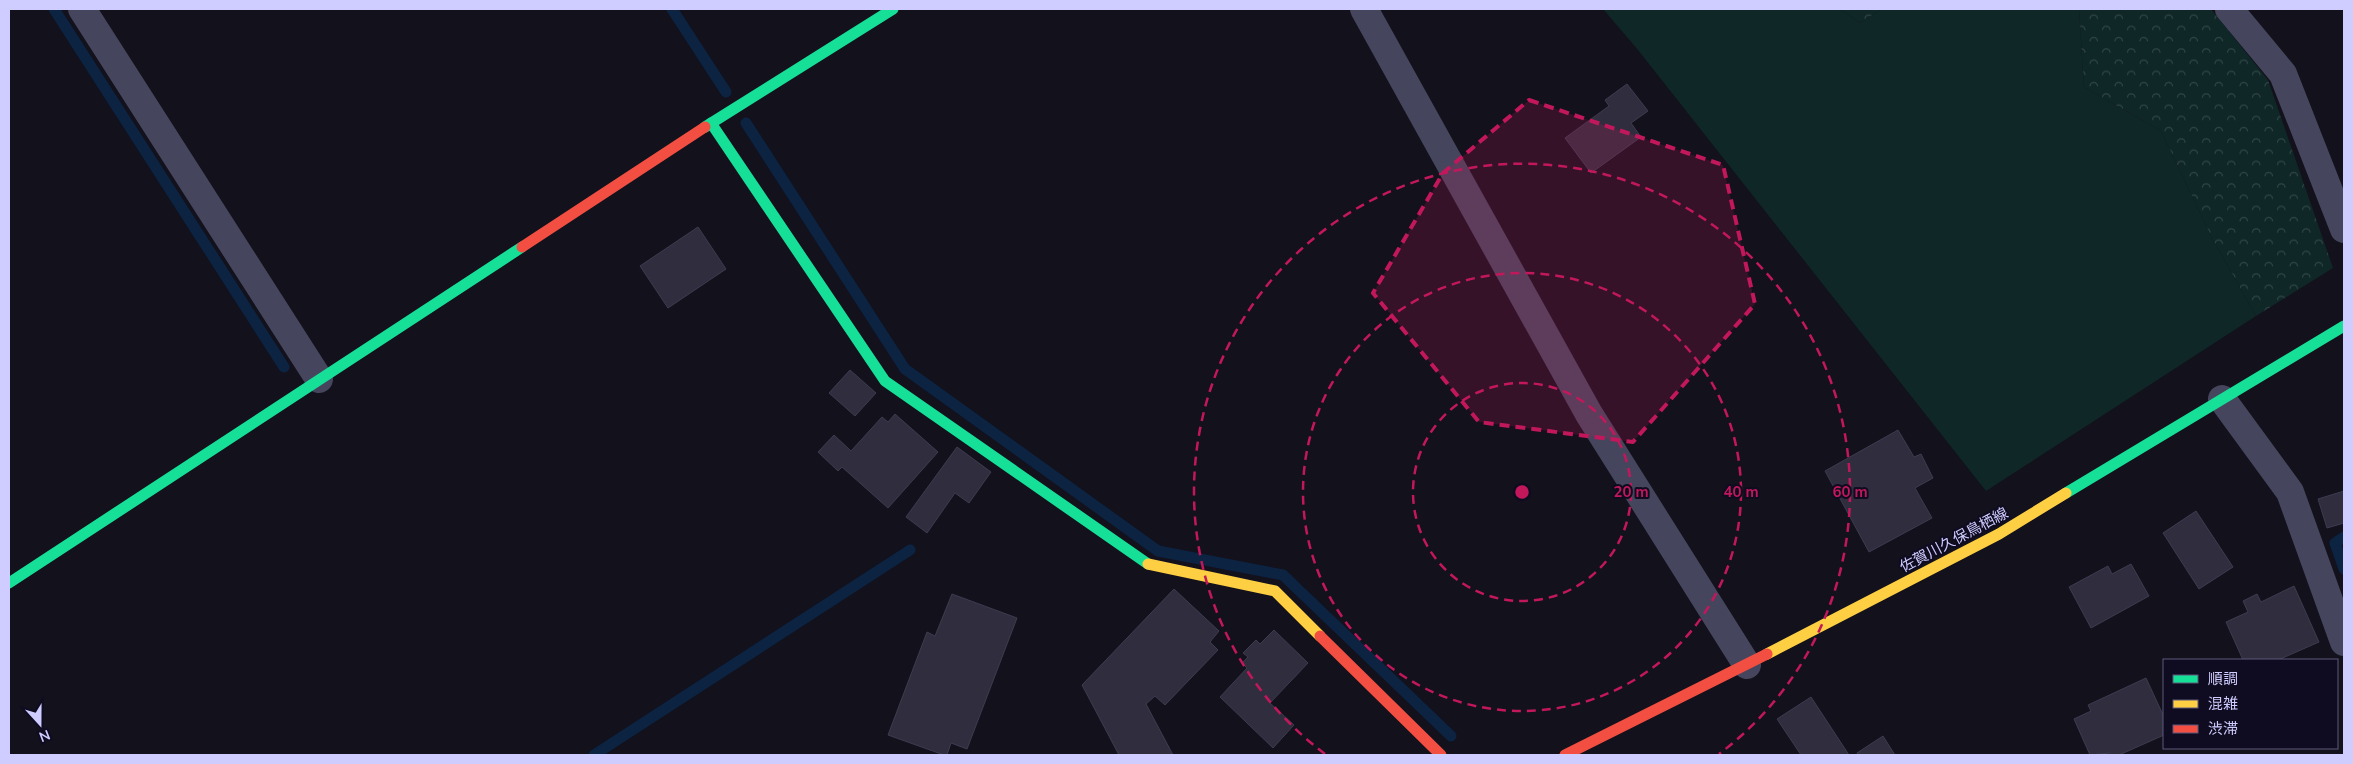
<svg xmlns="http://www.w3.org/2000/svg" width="2353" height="764" font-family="'Nunito Sans','Noto Sans JP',sans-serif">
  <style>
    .green { fill: #0f2726 }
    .forest { fill: url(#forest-crowns) }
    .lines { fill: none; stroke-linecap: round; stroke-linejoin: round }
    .stream { stroke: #0c2342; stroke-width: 11 }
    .building { fill: #302e3e; stroke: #3d3b50 }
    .street { stroke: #45465d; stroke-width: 28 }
    .fast { stroke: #16e098; stroke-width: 11 }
    .slow { stroke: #ffcf43; stroke-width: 11 }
    .jam { stroke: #f24e42; stroke-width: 11 }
    .marked { fill: #c2185b; fill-opacity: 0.2; stroke: #c2185b; stroke-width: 4; stroke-dasharray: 10 6; stroke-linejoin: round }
    .ring { fill: none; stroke: #c2185b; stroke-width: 2.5; stroke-dasharray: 9 6 }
    .labels { text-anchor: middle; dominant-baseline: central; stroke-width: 4; stroke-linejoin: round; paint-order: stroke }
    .street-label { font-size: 15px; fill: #cfccff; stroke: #0f0c21 }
    .centre { fill: #c2185b; stroke: #0f0c21; stroke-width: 2.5 }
    .ring-label { font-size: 15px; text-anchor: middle; font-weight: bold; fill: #c2185b; stroke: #0f0c21; stroke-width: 4; stroke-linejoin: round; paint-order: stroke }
  </style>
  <defs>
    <pattern id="forest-crowns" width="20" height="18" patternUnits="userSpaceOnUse" patternTransform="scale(1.25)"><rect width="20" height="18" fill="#0f2726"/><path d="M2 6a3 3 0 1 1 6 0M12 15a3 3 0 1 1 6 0" fill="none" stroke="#314547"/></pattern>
  </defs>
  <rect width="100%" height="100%" fill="#12111c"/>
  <path class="green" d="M 1603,9 L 1840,9 L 1860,23 L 1882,9 L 2079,9 L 2084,87 L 2161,131 L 2212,238 L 2256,316 L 1986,491 L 1638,50 Z"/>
  <g class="forest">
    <path d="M 1840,9 L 1882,9 L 1860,23 Z"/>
    <path d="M 2079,9 L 2211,9 L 2268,80 L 2333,268 L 2256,316 L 2212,238 L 2161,131 L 2084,87 Z"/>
  </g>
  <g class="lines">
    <g class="stream">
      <path d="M 54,9 L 284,367"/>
      <path d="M 672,9 L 726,92"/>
      <path d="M 746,123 L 905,369 L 1158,551 L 1283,575 L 1451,736"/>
      <path d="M 2344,537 L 2335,543 L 2344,569"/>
      <path d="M 594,755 L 910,550"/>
    </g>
  </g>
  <g class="building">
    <path d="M 1627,84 L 1648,111 L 1631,123 L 1641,137 L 1591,173 L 1565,138 L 1609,106 L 1605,100 Z"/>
    <path d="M 698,227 L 726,269 L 668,308 L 640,266 Z"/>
    <path d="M 850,370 L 876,393 L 855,416 L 829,393 Z"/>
    <path d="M 895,414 L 938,452 L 888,508 L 842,467 L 838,471 L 818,452 L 834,435 L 851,451 L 882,417 L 888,422 Z"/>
    <path d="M 1898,430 L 1914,457 L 1921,454 L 1933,478 L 1915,488 L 1932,518 L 1869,552 L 1825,471 Z"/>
    <path d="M 957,447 L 991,472 L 969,503 L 955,493 L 927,533 L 906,517 Z"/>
    <path d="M 2344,491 L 2344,523 L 2327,528 L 2318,499 Z"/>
    <path d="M 2196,511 L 2233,567 L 2199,589 L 2163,533 Z"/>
    <path d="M 2131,564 L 2149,596 L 2091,628 L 2069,587 L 2108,566 L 2112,574 Z"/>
    <path d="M 2294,586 L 2319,642 L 2278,660 L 2243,660 L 2226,622 L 2248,612 L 2243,601 L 2257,594 L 2261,602 Z"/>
    <path d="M 1174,589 L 1219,631 L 1210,642 L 1218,650 L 1165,705 L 1155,696 L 1146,704 L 1173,755 L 1119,755 L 1082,685 Z"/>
    <path d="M 952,594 L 1017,618 L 967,749 L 951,743 L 947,755 L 944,755 L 888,735 L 927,632 L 935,636 Z"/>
    <path d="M 1274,630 L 1308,663 L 1270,703 L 1294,725 L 1273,748 L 1220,697 L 1247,668 L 1242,663 L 1248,657 L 1243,653 L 1256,640 L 1260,644 Z"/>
    <path d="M 2146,678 L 2164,717 L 2164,735 L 2119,755 L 2111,755 L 2110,753 L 2090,755 L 2074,719 L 2091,711 L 2088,705 Z"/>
    <path d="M 1811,697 L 1849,755 L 1801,755 L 1777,719 Z"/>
    <path d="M 1883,736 L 1895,755 L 1858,755 L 1857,753 Z"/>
  </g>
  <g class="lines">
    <g class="street">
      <path d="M 82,9 L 319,379"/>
      <path d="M 1364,9 L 1589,414 L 1747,665"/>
      <path d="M 2229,9 L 2283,74 L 2344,229"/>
      <path d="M 2222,399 L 2290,492 L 2344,642"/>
    </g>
    <g class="fast">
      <path d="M 711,123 L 885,381 L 1148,564"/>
      <path d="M 705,127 L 893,9"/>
      <path d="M 2066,493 L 2344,326"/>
      <path d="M 9,583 L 522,247"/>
    </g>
    <g class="slow">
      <path d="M 1148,564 L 1275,591 L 1320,636"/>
      <path d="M 1767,654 L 1999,534 L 2066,493"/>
    </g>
    <g class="jam">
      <path d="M 522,247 L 705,127"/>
      <path d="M 1320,636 L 1441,755"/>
      <path d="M 1565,755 L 1767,654"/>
    </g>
  </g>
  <path class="marked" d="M 1529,100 L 1723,165 L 1755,304 L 1633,442 L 1479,422 L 1373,293 L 1443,173 Z"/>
  <g class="ring">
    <circle cx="1522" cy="492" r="109"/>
    <circle cx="1522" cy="492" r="219"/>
    <path d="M1325 754A328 328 0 1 1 1719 754"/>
  </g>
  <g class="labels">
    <g class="street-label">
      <text transform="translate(1954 540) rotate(-28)">佐賀川久保鳥栖線</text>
    </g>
  </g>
  <circle cx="1522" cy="492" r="8" class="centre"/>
  <g class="ring-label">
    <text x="1631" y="497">20 m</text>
    <text x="1741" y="497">40 m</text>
    <text x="1850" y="497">60 m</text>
  </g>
  <rect width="2353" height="764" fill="none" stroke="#cfccff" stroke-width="20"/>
  <rect x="2163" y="659" width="175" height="90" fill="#0f0c21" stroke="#5c597a"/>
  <rect x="2173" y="675" width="25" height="8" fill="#16e098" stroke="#5c597a"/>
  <text x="2208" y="684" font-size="15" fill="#cfccff">順調</text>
  <rect x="2173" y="700" width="25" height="8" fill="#ffcf43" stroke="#5c597a"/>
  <text x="2208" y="709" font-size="15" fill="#cfccff">混雑</text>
  <rect x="2173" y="725" width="25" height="8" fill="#f24e42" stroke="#5c597a"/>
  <text x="2208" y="734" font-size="15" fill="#cfccff">渋滞</text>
  <g transform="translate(40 724) rotate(159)" stroke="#0f0c21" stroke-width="4" paint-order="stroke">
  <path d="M0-4L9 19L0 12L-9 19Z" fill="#cfccff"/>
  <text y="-8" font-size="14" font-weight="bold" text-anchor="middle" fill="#cfccff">N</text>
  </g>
</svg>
